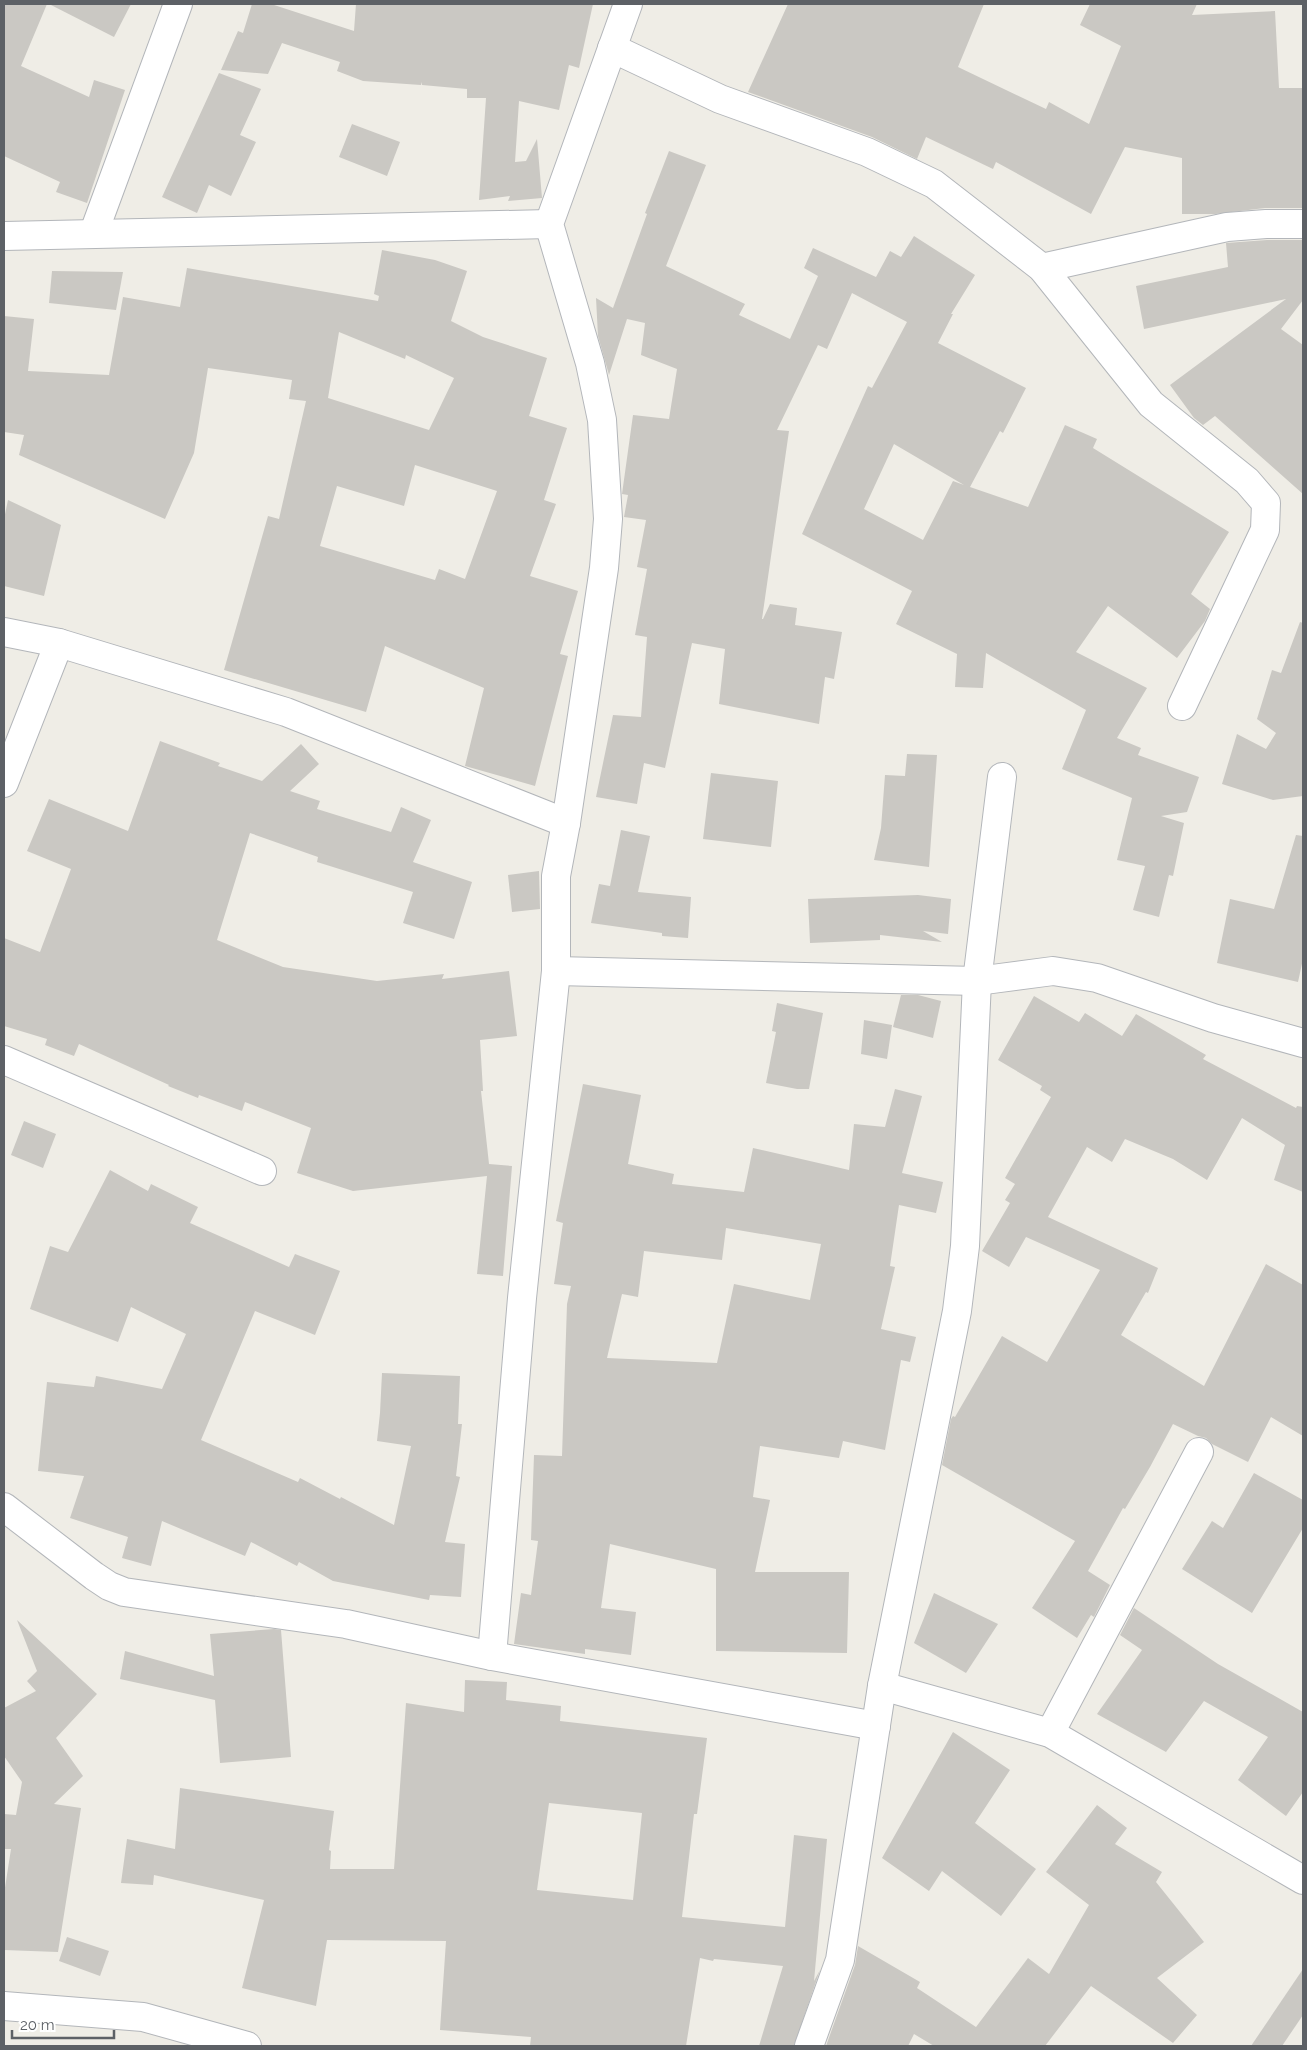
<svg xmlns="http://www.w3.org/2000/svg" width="1307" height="2050" font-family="Raleway,sans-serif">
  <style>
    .building { fill: #cac8c3; fill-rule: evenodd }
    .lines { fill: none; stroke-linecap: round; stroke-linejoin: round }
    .minor-casing { stroke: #b3b6ba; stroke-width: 30 }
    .minor { stroke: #fff; stroke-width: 28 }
  </style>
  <rect width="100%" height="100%" fill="#efede6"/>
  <g class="building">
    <path d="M 4,4 L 47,4 L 21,66 L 89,97 L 94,80 L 125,90 L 87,203 L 56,192 L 60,182 L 4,156 Z"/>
    <path d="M 49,4 L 131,4 L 114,37 Z"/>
    <path d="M 252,4 L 271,4 L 354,31 L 356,4 L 593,4 L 579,68 L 569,65 L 559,110 L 519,101 L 515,162 L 526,161 L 537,139 L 542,198 L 508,201 L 510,196 L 479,200 L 486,98 L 467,98 L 467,89 L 422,85 L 422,82 L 421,85 L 363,81 L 337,71 L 340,62 L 282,43 L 268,74 L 221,70 L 238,31 L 243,33 Z"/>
    <path d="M 788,4 L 984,4 L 958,67 L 1046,109 L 1049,102 L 1089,124 L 1121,46 L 1080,25 L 1090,4 L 1197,4 L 1192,15 L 1275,11 L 1279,88 L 1303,88 L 1303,208 L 1265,208 L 1215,214 L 1182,214 L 1182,158 L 1125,147 L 1091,214 L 996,162 L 993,169 L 926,137 L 917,159 L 872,137 L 748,92 Z"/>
    <path d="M 219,73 L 261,89 L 240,135 L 256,142 L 231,196 L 209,185 L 197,213 L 162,197 Z"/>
    <path d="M 352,124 L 400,142 L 387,176 L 339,157 Z"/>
    <path d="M 669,151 L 706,165 L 666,266 L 745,304 L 739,315 L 790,339 L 818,276 L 804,268 L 813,248 L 876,277 L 890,251 L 901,257 L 914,236 L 975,275 L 951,314 L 953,314 L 938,343 L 1026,388 L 1003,433 L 1000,431 L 970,487 L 1028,507 L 1065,425 L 1097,439 L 1093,448 L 1229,532 L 1191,594 L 1210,609 L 1205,621 L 1177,658 L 1108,606 L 1076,652 L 1147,688 L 1117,738 L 1141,748 L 1138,755 L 1199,777 L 1187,812 L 1161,816 L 1184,823 L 1173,876 L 1169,875 L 1159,917 L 1133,910 L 1145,866 L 1117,860 L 1132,798 L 1062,769 L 1086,710 L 986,653 L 983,688 L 955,687 L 957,654 L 896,624 L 912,591 L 802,534 L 868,386 L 872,388 L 907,322 L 852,293 L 827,349 L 818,345 L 777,430 L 789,431 L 762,619 L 763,619 L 770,604 L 797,608 L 795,625 L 842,632 L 834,679 L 825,677 L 819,724 L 719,704 L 725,649 L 692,643 L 665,768 L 644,763 L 637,804 L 596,797 L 613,715 L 641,717 L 647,637 L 635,635 L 647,569 L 637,567 L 646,520 L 624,517 L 628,495 L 622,494 L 633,415 L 669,419 L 677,369 L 641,355 L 645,323 L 627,319 L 609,375 L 598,336 L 596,298 L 613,308 L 647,214 L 645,213 ZM 894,444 L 964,485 L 953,481 L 923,540 L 864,509 Z"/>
    <path d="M 1267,240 L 1303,240 L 1303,300 L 1281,329 L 1303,345 L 1303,494 L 1215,416 L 1203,425 L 1194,418 L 1170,385 L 1286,299 L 1144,329 L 1136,286 L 1228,267 L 1226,243 Z"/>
    <path d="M 382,250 L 435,260 L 467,271 L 451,321 L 483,337 L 547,358 L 529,416 L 567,428 L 544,500 L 556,504 L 530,576 L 578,591 L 560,654 L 568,656 L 535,786 L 465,766 L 484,688 L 385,646 L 366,712 L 224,670 L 268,516 L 279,519 L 306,401 L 289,399 L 292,380 L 208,368 L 194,453 L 165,519 L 19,455 L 24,435 L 4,432 L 4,316 L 34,319 L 28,371 L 109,375 L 123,297 L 180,307 L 187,268 L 378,301 L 379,296 L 374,294 ZM 339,332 L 405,359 L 406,355 L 454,378 L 429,430 L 328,398 ZM 415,465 L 497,491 L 465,579 L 439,569 L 435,580 L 320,546 L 337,486 L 404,506 Z"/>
    <path d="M 52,271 L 123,272 L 116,310 L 49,303 Z"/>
    <path d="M 8,500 L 61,525 L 44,596 L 4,586 L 4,519 Z"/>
    <path d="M 1300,622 L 1303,623 L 1303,796 L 1273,800 L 1222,784 L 1237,734 L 1266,749 L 1276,733 L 1257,719 L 1272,670 L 1281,673 Z"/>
    <path d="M 160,741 L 220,763 L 218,766 L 262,781 L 301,744 L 319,764 L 290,791 L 320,801 L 317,809 L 391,832 L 401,807 L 431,820 L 413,862 L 472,882 L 454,939 L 403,923 L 413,892 L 317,862 L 318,857 L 250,833 L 217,940 L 283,967 L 377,981 L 444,974 L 442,979 L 509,971 L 517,1036 L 480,1040 L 483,1091 L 481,1091 L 489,1164 L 512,1166 L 503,1276 L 477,1274 L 487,1176 L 353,1191 L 297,1173 L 311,1128 L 245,1102 L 242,1111 L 199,1095 L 198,1098 L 168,1086 L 169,1085 L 79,1044 L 74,1056 L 45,1045 L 47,1039 L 4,1026 L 4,938 L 40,952 L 71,869 L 27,851 L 49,799 L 128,831 Z"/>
    <path d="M 907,754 L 937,755 L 929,867 L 874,860 L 881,828 L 885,775 L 905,776 Z"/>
    <path d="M 711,773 L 778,781 L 771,847 L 703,839 Z"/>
    <path d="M 621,830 L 650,836 L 638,892 L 691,897 L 688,938 L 662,936 L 662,933 L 591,923 L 599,884 L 610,886 Z"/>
    <path d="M 1296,835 L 1303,836 L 1303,959 L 1298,982 L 1217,963 L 1230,899 L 1274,909 Z"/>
    <path d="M 539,871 L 540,909 L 512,912 L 508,875 Z"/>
    <path d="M 918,895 L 951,899 L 948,934 L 923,931 L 942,942 L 880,935 L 880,940 L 810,943 L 808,899 Z"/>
    <path d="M 901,995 L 918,995 L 941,1001 L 933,1038 L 893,1027 Z"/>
    <path d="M 1034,996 L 1079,1022 L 1085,1013 L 1122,1036 L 1136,1014 L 1206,1055 L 1203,1059 L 1296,1108 L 1297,1106 L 1303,1107 L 1303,1192 L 1274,1180 L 1285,1145 L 1242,1118 L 1207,1180 L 1173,1159 L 1125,1139 L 1112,1162 L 1087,1147 L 1048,1217 L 1158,1268 L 1148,1293 L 1146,1292 L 1121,1335 L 1204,1386 L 1266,1264 L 1303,1285 L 1303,1436 L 1271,1417 L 1248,1462 L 1212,1444 L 1206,1438 L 1198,1436 L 1173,1424 L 1150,1467 L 1125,1509 L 1123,1508 L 1088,1571 L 1110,1585 L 1094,1617 L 1091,1615 L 1077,1638 L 1032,1608 L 1075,1541 L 942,1465 L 951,1419 L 953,1416 L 955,1417 L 1002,1336 L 1047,1362 L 1100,1270 L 1026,1237 L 1009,1267 L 982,1251 L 1010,1203 L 1005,1200 L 1015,1184 L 1005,1178 L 1051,1097 L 1040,1090 L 1042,1086 L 998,1060 Z"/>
    <path d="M 777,1003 L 823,1013 L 809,1089 L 797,1089 L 766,1083 L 776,1032 L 772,1031 Z"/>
    <path d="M 864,1020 L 892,1025 L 887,1059 L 861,1054 Z"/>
    <path d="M 583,1084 L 641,1095 L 628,1164 L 674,1174 L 672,1184 L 744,1192 L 753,1148 L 849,1170 L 854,1124 L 885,1127 L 895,1089 L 922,1096 L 902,1173 L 943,1182 L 936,1213 L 899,1205 L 890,1266 L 895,1267 L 881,1329 L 916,1337 L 910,1362 L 901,1360 L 885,1450 L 843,1441 L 839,1458 L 760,1446 L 753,1497 L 770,1500 L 755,1572 L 849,1572 L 847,1653 L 716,1651 L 716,1569 L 610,1544 L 601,1608 L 636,1612 L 631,1655 L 585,1649 L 585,1654 L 514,1644 L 521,1593 L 531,1595 L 538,1541 L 531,1540 L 534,1455 L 562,1456 L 567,1304 L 571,1286 L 554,1284 L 563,1223 L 556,1221 ZM 726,1228 L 821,1244 L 810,1300 L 734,1284 L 717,1363 L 607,1358 L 622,1294 L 638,1297 L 644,1251 L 722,1260 Z"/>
    <path d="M 24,1121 L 56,1134 L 43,1168 L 11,1155 Z"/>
    <path d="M 110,1170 L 148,1191 L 151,1184 L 198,1207 L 190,1223 L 289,1267 L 295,1254 L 340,1271 L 315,1335 L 255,1311 L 201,1440 L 298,1482 L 300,1478 L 340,1499 L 341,1497 L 394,1525 L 411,1446 L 377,1441 L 380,1413 L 382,1373 L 460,1376 L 458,1424 L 462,1424 L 456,1476 L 460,1477 L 445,1542 L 465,1544 L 461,1597 L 430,1595 L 429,1600 L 333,1581 L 299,1562 L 297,1566 L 251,1542 L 245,1556 L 162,1521 L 151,1566 L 122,1558 L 128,1537 L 70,1518 L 84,1476 L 38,1471 L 47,1382 L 94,1387 L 96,1376 L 162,1389 L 186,1334 L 131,1307 L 118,1342 L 30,1309 L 50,1246 L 68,1252 Z"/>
    <path d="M 1254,1473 L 1303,1500 L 1303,1528 L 1252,1613 L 1182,1569 L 1212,1521 L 1223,1528 Z"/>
    <path d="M 934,1593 L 998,1624 L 966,1673 L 914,1643 Z"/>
    <path d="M 1134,1608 L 1218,1664 L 1303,1712 L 1303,1792 L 1286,1816 L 1238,1780 L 1268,1737 L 1204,1701 L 1166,1752 L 1097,1714 L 1142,1650 L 1120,1635 Z"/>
    <path d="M 17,1620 L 97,1694 L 56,1738 L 83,1776 L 54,1804 L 81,1808 L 58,1952 L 4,1950 L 4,1894 L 11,1849 L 4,1849 L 4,1814 L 16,1815 L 22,1782 L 4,1756 L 4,1708 L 36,1691 L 27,1681 L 37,1671 Z"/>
    <path d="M 274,1629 L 281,1630 L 291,1757 L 220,1763 L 215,1700 L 120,1679 L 125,1651 L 214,1676 L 210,1634 Z"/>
    <path d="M 465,1680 L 507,1682 L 506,1700 L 561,1706 L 560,1721 L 707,1738 L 697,1814 L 694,1814 L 682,1917 L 785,1927 L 794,1835 L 827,1839 L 814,1981 L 820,1970 L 794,2046 L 759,2046 L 783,1966 L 714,1959 L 713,1961 L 700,1958 L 686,2046 L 530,2046 L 531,2037 L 440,2030 L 446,1941 L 327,1940 L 316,2006 L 242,1988 L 264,1900 L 154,1875 L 153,1885 L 121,1883 L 127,1839 L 175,1849 L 180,1788 L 334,1811 L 329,1850 L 331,1851 L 330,1869 L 394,1869 L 406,1703 L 464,1712 ZM 549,1803 L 642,1813 L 633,1900 L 537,1890 Z"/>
    <path d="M 953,1732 L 1010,1770 L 975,1823 L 1036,1869 L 1001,1916 L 942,1871 L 929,1891 L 882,1858 Z"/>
    <path d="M 1097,1805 L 1127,1828 L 1115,1844 L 1162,1872 L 1156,1882 L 1204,1942 L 1157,1978 L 1197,2015 L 1173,2043 L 1091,1986 L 1045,2046 L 934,2046 L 914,2034 L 908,2046 L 826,2046 L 855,1965 L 858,1946 L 920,1982 L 917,1988 L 976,2027 L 1028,1958 L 1049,1974 L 1089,1905 L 1046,1872 Z"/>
    <path d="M 67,1937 L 109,1951 L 100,1976 L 59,1961 Z"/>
    <path d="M 1303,1969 L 1303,2015 L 1282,2046 L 1251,2046 Z"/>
  </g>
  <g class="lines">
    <g class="minor-casing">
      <g id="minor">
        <path d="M 612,48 L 720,99 L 867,152 L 934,184 L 1042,268 L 1151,404 L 1247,481 L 1266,503 L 1265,530 L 1182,706"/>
        <path d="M 94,232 L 178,4"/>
        <path d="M 4,236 L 549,224"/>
        <path d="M 1042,268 L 1227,227 L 1266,224 L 1303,224"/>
        <path d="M 4,632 L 59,643 L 286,712 L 566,823"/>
        <path d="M 4,783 L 59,643"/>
        <path d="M 556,971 L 977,981 L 1053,971 L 1097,978 L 1213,1018 L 1303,1043"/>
        <path d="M 4,1060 L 262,1171"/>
        <path d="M 4,1507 L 94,1576 L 109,1586 L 124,1592 L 346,1624 L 492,1656 L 876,1726"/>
        <path d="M 492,1656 L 522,1298 L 556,971 L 556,876 L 566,823 L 604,568 L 608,519 L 602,420 L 590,363 L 549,224 L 628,4"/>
        <path d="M 882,1686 L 1050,1733 L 1303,1880"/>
        <path d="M 1050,1733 L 1199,1452"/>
        <path d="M 4,2006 L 143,2017 L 247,2046"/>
        <path d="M 809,2046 L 840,1960 L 882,1686 L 957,1311 L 965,1246 L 977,981 L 1002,777"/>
      </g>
    </g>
    <use href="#minor" class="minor"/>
  </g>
  <rect width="1307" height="2050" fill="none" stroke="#5d6166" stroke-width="10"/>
  <path d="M12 2030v8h102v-8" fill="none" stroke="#5d6166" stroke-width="2.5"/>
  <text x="20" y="2030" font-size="15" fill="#5d6166" stroke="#ffffff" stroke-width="4" paint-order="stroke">20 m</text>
</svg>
